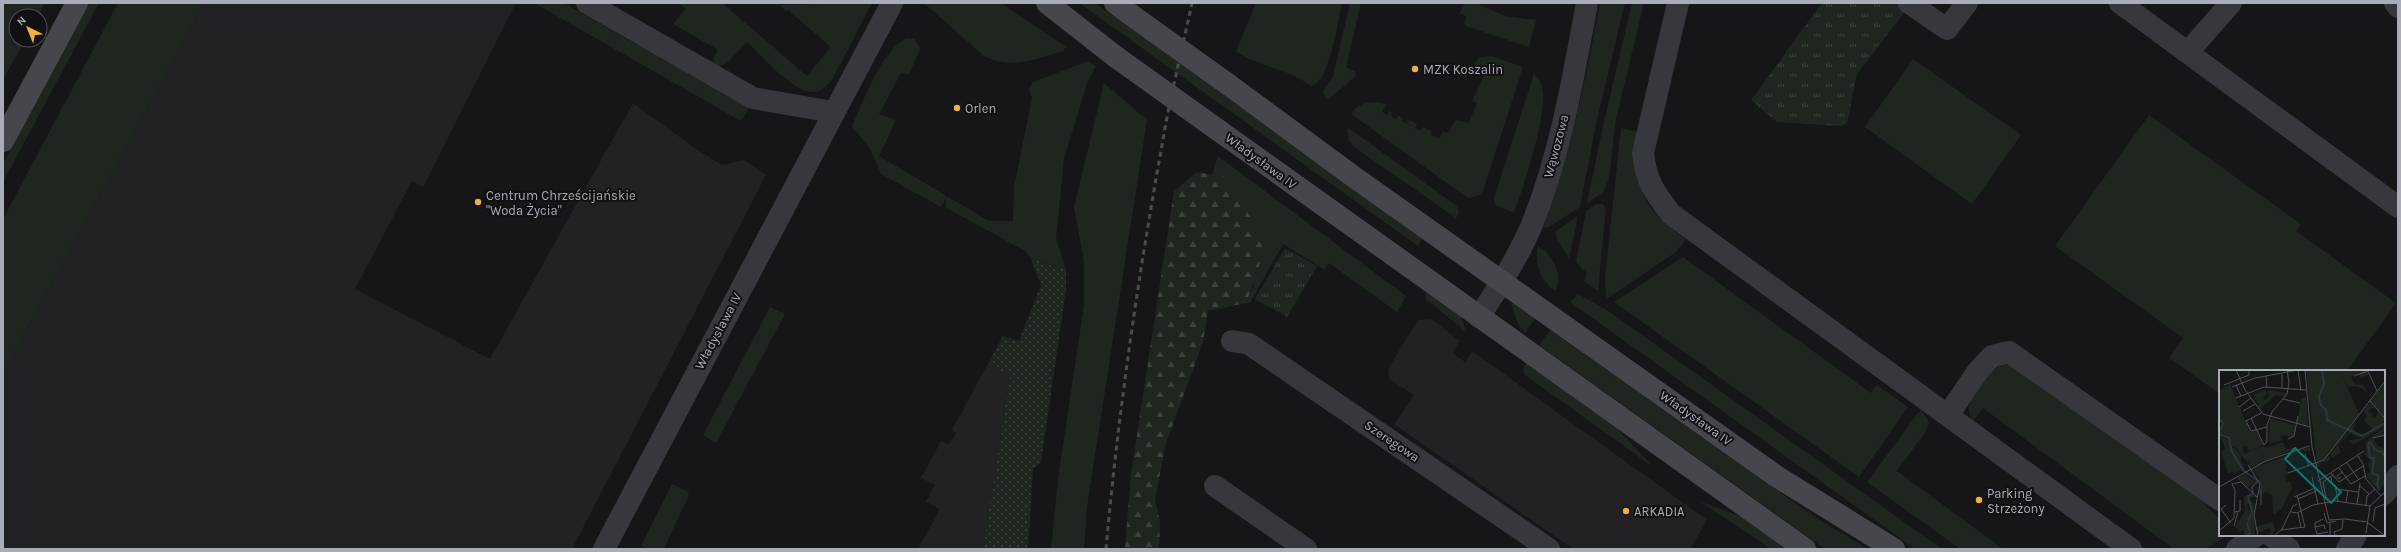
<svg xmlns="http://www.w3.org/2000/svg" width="2401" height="552" font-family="Karla,sans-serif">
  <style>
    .built { fill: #222225 }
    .grass { fill: #1e261f }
    .forest { fill: url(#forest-firs) }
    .park { fill: url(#park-tufts) }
    .garden { fill: url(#garden-dots) }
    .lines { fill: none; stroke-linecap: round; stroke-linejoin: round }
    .minor { stroke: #37383d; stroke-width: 22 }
    .secondary { stroke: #45474d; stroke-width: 22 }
    .rail { stroke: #4a4c52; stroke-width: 3; stroke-dasharray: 5 4; stroke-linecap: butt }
    .secondary-bridge { stroke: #45474d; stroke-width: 22 }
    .poi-dot { fill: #f2b134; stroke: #111113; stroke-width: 1.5 }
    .labels { text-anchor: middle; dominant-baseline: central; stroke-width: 4; stroke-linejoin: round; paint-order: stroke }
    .poi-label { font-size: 13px; fill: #a8adb8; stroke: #111113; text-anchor: start }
    .street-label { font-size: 13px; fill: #a8adb8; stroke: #111113 }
    .inset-river { fill: none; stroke: #2c353c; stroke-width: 2 }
    .inset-road { fill: none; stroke: #505258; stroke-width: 1 }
    .view { fill: #0f766e; fill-opacity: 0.15; stroke: #0f766e; stroke-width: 2 }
    .inset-edge { fill: none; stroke: #a8adb8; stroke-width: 2 }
  </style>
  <defs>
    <pattern id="forest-firs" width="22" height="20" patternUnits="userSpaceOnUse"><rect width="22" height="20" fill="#1e261f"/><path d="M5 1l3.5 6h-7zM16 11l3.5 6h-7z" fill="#3c433d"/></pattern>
    <pattern id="park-tufts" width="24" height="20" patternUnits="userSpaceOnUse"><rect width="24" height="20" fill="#1e261f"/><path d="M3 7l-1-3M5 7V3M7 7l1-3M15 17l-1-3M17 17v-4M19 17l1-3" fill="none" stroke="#3c433d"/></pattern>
    <pattern id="garden-dots" width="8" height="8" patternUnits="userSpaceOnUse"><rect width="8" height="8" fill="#1e261f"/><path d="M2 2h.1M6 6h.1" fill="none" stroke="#3c433d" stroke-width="1.8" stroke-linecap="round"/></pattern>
  </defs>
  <rect width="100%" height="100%" fill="#161618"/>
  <g class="built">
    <path d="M 205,3 L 516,3 L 423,187 L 412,181 L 355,289 L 490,359 L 633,103 L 696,149 L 722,165 L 744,160 L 766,175 L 572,549 L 3,549 L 3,373 Z"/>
    <path d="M 1431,319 L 1460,341 L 1452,353 L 1465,362 L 1472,351 L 1707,520 L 1690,549 L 1573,549 L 1394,424 L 1414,395 L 1389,379 L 1388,369 L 1418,320 Z"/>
    <path d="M 988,364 L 1010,375 L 983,549 L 918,549 L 940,509 L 926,502 L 935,485 L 921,478 L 941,441 L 949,445 L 956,433 L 952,430 Z"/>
  </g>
  <g class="grass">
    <path d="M 3,3 L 45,3 L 38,16 L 16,16 L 16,40 L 25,40 L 3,80 Z"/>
    <path d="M 88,3 L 99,3 L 3,182 L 3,163 Z"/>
    <path d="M 118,3 L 205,3 L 3,373 L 3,219 Z"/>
    <path d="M 534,3 L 564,3 L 637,45 L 643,42 L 659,51 L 659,57 L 750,106 L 741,121 Z"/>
    <path d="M 679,3 L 722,3 L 807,76 L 831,47 L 788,10 L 787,12 L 779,5 L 872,3 L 832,80 C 827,85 822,91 814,92 C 794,94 761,55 747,42 L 727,63 L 719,67 L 711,63 L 718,50 L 673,24 L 686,9 Z"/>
    <path d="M 924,3 L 1001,3 L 1066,47 L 1063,51 C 1036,59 1011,70 984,56 Z"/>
    <path d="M 1079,3 L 1095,3 L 1423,237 L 1418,246 Z"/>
    <path d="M 1256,3 L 1342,3 C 1338,20 1330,83 1311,86 C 1289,69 1259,67 1236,51 Z"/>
    <path d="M 1350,3 L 1361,3 L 1346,67 L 1355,71 L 1356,76 L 1329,99 L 1324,95 L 1323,91 L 1333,76 Z"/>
    <path d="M 1465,3 L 1476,3 L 1505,16 L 1536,20 L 1529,47 L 1466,26 L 1464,23 L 1467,17 L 1460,13 Z"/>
    <path d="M 1600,3 L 1625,3 L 1596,124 L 1580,207 L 1549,227 L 1543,228 C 1570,155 1586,79 1600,3 Z"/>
    <path d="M 1632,3 L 1644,3 L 1616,119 L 1609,178 L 1603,192 L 1587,203 L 1603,126 Z"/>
    <path d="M 906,38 L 914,39 L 921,48 L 909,74 L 901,73 L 879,114 L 896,120 L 879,156 L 989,221 L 1013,221 L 1014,187 L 1032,98 L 1029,89 L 1033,82 L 1088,61 L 1096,66 L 1087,83 L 1064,159 L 1056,239 L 1066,269 L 1031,259 L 1025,251 L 945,207 L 947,197 L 941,207 L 881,174 L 870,149 L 852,126 C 865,98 880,53 906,38 Z"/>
    <path d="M 1491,56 L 1523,67 L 1483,191 L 1478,196 L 1468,198 L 1351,114 C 1360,101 1372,101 1386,104 L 1382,112 L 1388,115 L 1389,111 L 1392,113 L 1391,116 L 1396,119 L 1398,115 L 1403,118 L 1402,121 L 1407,124 L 1409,120 L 1417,124 L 1415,128 L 1421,131 L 1423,127 L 1432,131 L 1431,135 L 1439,139 L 1443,131 L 1448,133 L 1456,120 L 1469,123 L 1477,103 L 1472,101 L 1486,72 L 1473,65 L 1480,57 Z"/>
    <path d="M 1913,59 L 2021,135 L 1972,204 L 1865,127 Z"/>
    <path d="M 1534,74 C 1539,79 1543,86 1543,93 C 1546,118 1523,188 1514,213 L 1496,205 L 1494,198 Z"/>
    <path d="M 1104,83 L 1147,120 L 1087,507 L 1084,549 L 1051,549 L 1058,478 L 1084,305 L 1084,261 L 1074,207 Z"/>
    <path d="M 2149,115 L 2301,224 L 2296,231 L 2396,303 L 2347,371 L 2220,371 L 2220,394 L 2169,358 L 2183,338 L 2055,246 Z"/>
    <path d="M 1347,127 L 1457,206 L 1459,213 L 1456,218 L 1354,147 L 1349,140 Z"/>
    <path d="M 1621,128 L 1638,132 C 1638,187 1637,206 1686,239 L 1676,252 L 1608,298 L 1606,296 L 1605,277 Z"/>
    <path d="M 1218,156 L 1406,296 L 1397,312 L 1329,263 L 1325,270 L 1283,244 L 1250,303 L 1246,303 L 1254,285 L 1212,175 Z"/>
    <path d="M 1597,204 L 1603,204 L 1606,209 L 1598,291 L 1584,281 L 1587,273 L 1576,262 L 1586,211 Z"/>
    <path d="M 1578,216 L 1569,259 L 1556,237 L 1556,231 Z"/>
    <path d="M 1538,246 C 1553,254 1564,277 1555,291 C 1540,279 1534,265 1538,246 Z"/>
    <path d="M 1683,257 L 1871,393 L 1877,385 L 1908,407 L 1859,477 L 1614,302 Z"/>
    <path d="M 1426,292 L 1461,316 L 1466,332 L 1425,298 Z"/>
    <path d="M 1578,294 L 1607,310 L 1942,549 L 1915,549 L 1570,302 Z"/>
    <path d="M 1514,303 L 1535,319 L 1525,333 L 1518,324 L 1511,304 Z"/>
    <path d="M 770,307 L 785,314 L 716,443 L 703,435 Z"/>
    <path d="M 1550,330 L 1815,517 L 1868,549 L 1825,549 L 1539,345 Z"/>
    <path d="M 1526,363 L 1618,429 L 1653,467 L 1525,375 L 1523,370 Z"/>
    <path d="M 2002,364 L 2014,365 L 2204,498 L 2205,505 L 2220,519 L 2220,535 L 2228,535 L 2206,549 L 2174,549 L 1983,408 L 1973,421 C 1958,400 1986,376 2002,364 Z"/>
    <path d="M 1921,409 L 1929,422 L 1926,431 L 1897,471 L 2003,549 L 1960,549 L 1867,482 Z"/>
    <path d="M 672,484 L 689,492 L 688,497 L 664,549 L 648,549 L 641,546 Z"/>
    <path d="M 1699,501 L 1740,516 L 1786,549 L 1771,549 Z"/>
  </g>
  <path class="forest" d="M 1197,172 L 1225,177 C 1234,193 1260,227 1263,244 C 1264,256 1251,291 1246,303 L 1208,311 L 1203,342 L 1166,443 L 1155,499 L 1160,522 L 1159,549 L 1125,549 L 1131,474 L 1174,191 Z"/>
  <g class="park">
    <path d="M 1822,3 L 1896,3 L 1906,10 L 1857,74 L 1847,123 L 1841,126 L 1777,122 L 1751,100 Z"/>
    <path d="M 1285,248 L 1317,266 L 1287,317 L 1255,299 Z"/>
  </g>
  <path class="garden" d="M 1031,259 L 1066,269 L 1066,289 L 1041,462 L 1033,469 L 1028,549 L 983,549 L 1010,375 L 988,364 L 1003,336 L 1019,341 L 1041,285 Z"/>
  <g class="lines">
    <g class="minor">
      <path d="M 587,3 L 753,98 L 833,112"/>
      <path d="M 1678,3 L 1643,153 C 1646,181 1654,192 1671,214 L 2131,549"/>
      <path d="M 1909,3 L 1947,29 L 1967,3"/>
      <path d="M 2120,3 L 2398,207"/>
      <path d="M 2395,3 L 2398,7"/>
      <path d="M 2188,52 L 2231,3"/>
      <path d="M 1479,317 C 1498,288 1517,259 1531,227 C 1560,156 1573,79 1587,3"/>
      <path d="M 1232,341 L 1249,344 L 1549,549"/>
      <path d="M 1948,415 L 1978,371 L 1992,356 L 2009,352 L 2220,500"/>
      <path d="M 1215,486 L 1306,549"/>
      <path d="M 2384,494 L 2398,476"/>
      <path d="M 2270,535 L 2289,549"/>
      <path d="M 604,549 L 892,3"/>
      <path d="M 2237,549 L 2257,535"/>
      <path d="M 2347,549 L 2356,535"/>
    </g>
    <g class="secondary">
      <path d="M 1047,3 L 1116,57"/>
      <path d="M 1115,3 L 1127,12"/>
      <path d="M 1229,85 L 1354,177 L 1776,476 L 1894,549"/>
      <path d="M 1218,130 L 1805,549"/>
      <path d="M 3,141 L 77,3"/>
    </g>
    <path class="rail" d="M 1106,549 C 1118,414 1138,278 1162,145 C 1170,97 1182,50 1192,3"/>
    <g class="secondary-bridge">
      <path d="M 1127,12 L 1229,85"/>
      <path d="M 1116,57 L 1218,130"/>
    </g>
  </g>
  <g class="poi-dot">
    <circle cx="1415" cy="69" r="4"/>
    <circle cx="957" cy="108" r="4"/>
    <circle cx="478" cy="202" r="4"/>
    <circle cx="1979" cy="500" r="4"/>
    <circle cx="1626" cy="511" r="4"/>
  </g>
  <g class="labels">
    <g class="poi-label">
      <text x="1423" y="69">MZK Koszalin</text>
      <text x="965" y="108">Orlen</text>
      <text x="486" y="195">Centrum Chrześcijańskie<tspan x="486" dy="15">"Woda Życia"</tspan></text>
      <text x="1987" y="493">Parking<tspan x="1987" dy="15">Strzeżony</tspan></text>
      <text x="1634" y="511">ARKADIA</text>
    </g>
    <g class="street-label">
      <text transform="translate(1556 146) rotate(-75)">Wąwozowa</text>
      <text transform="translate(1261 161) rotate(36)">Władysława IV</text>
      <text transform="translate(718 331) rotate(-62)">Władysława IV</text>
      <text transform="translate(1696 418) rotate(35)">Władysława IV</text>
      <text transform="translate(1392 441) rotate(34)">Szeregowa</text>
    </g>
  </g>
  <g transform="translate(2219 370)">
    <rect width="166" height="166" fill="#161618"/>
    <path d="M 121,0 L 149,0 L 150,4 L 142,8 L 140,3 L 132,7 L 136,14 L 145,15 L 148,22 L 138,16 L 129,17 ZM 166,12 L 166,48 L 151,32 ZM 47,20 L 48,24 L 44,28 L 46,30 L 50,26 L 49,20 L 68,23 L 66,26 L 57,25 L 41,39 L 34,24 ZM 87,27 L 89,56 L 78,54 L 82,29 ZM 146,38 L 162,54 L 166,52 L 166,56 L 98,97 L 98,94 L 103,93 L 110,86 L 111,89 L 114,88 L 111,85 L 136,52 L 135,60 L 139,64 L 146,65 L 154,60 L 145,50 L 148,46 L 144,41 ZM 130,63 L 142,68 L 128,71 L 135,75 L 122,83 L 119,75 ZM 51,48 L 77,56 L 75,65 L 71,68 L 67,65 L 61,67 L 63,71 L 50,73 ZM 166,57 L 166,62 L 163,62 L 164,65 L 148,70 L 135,79 ZM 0,65 L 8,69 L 12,77 L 12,82 L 9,83 L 14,85 L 19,95 L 20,101 L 15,104 L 13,101 L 9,104 L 5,91 L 3,82 L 6,79 L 5,74 ZM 26,72 L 28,76 L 24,77 L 25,84 L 44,76 L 46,78 L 64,72 L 67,80 L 84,75 L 32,98 L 27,87 L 29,94 L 16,76 ZM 91,77 L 92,81 L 83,81 L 65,88 L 68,97 L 66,99 L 70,104 L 66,106 L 68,112 L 71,111 L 73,118 L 63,139 L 54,145 L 53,125 L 47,122 L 40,125 L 40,107 L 32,99 ZM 33,133 L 36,133 L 35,147 L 28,150 L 26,156 L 30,163 L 26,166 L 24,160 L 20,162 L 19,159 L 27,146 L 28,134 L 31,134 L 28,134 L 29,140 L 31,140 L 29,144 L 34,145 ZM 54,152 L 56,159 L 53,166 L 49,166 L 52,161 L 50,158 L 38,164 L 36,157 Z" fill="#1e261f" fill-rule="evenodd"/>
    <path d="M 12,78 L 16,78 L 22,85 L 22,91 L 26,98 L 20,101 L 14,85 L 9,83 L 12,82 ZM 96,103 L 73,127 L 56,161 L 72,127 ZM 33,124 L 38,127 L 30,128 L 35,136 L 34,145 L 29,145 L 32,139 L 31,134 L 28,134 L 27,145 L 24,145 L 27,145 L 26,150 L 18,159 L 16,157 L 26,141 L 25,126 ZM 30,146 L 35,147 L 36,166 L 26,166 L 30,163 L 25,158 L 30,153 Z" fill="#1e261f"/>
    <path d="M 154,68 L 159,76 L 166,78 L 166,114 L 160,121 L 147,105 L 151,102 L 149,94 L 151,90 L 145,84 L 147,81 L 147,71 Z" fill="#1e261f"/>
    <path d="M 87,0 L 121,0 L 140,44 L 105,90 L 98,92 ZM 11,14 L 31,62 L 37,60 L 44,75 L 30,81 L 26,72 L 14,77 L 9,66 L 0,63 L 5,55 L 0,47 L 0,21 ZM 151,33 L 157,39 L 153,38 L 149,41 L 155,48 L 159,44 L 158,40 L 166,49 L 162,55 L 155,49 L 146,38 ZM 26,104 L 36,112 L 28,118 L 18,108 Z" fill="#1e261f"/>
    <path class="inset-river" d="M 103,0 L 105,14 L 100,27 L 102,35 L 107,40 L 108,50 L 143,66 L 166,53M 0,48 L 4,54 L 0,62M 0,64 L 10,68 L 13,82 L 24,100 L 39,111 L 33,117 L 34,124 L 29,126 L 33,142 L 28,154 L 31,163 L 27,166M 149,73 L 152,73 L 156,80 L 163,82 L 166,87M 149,74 L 151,88 L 155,88 L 153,103 L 160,106 L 158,113 L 160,120M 42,135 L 42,120"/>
    <path class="inset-road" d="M 17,0 L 26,20 L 44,44 L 91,57M 86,0 L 93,77 L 110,150 L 126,149 L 148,152 L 166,166M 63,4 L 63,18M 47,6 L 48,18M 135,6 L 149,1 L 158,21M 5,15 L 30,5 L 30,0M 17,15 L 22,26M 13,17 L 36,8 L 79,0 L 82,21M 17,28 L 45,17 L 88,20M 64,29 L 81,33M 151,31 L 166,48M 20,37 L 32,28M 24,41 L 36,34M 42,43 L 27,51 L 32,61 L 48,57M 32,48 L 45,75 L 48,72 L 48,55 L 53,42 L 68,24 L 70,12 L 68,0M 154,68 L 166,65M 69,69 L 75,66 L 79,46M 86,84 L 90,96M 139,86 L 144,94 L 147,109 L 162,126M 128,93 L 140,110M 29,95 L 41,114 L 35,145 L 39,166M 120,98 L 132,114 L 146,106M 69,103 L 105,90 L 166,11M 112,103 L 120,112 L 144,96M 93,107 L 99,134M 112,107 L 113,114 L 116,115 L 119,131M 122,107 L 120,109 L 118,106 L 123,102M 99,111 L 145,81M 140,115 L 150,124M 0,117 L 47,91 L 90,76M 117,119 L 139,122M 75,127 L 96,118M 79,129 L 97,121M 110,132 L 107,129 L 104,112 L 114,105M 127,132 L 129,120M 138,134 L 141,113M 7,135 L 2,139 L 12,153M 147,135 L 148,126 L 156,119M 15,142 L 21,141 L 21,130M 72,142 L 78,143 L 94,135 L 116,131 L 151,136M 79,143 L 82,158M 105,143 L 108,153 L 117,151M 154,152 L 156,138 L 166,134M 111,153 L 111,166M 15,156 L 19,142M 96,157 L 96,153 L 104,149M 106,159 L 105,155 L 96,157 L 98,164 L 109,162M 62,160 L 86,157 L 78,125M 0,161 L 15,148 L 16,120 L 13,114 L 22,112 L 38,127M 147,163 L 151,136 L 166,122M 55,166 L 63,159 L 74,136 L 78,134M 116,166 L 115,162 L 123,159 L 124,150"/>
    <path class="view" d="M 76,78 L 122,122 L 112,133 L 66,89 Z"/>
    <rect width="166" height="166" class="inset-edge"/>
  </g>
  <rect width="2401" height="552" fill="none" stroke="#a8adb8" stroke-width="8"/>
  <g transform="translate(28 28) rotate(317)"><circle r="19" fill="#111113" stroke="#4d4f55"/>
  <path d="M0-3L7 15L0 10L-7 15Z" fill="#f2b134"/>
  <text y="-6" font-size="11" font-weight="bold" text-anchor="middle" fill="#a8adb8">N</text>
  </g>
</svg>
